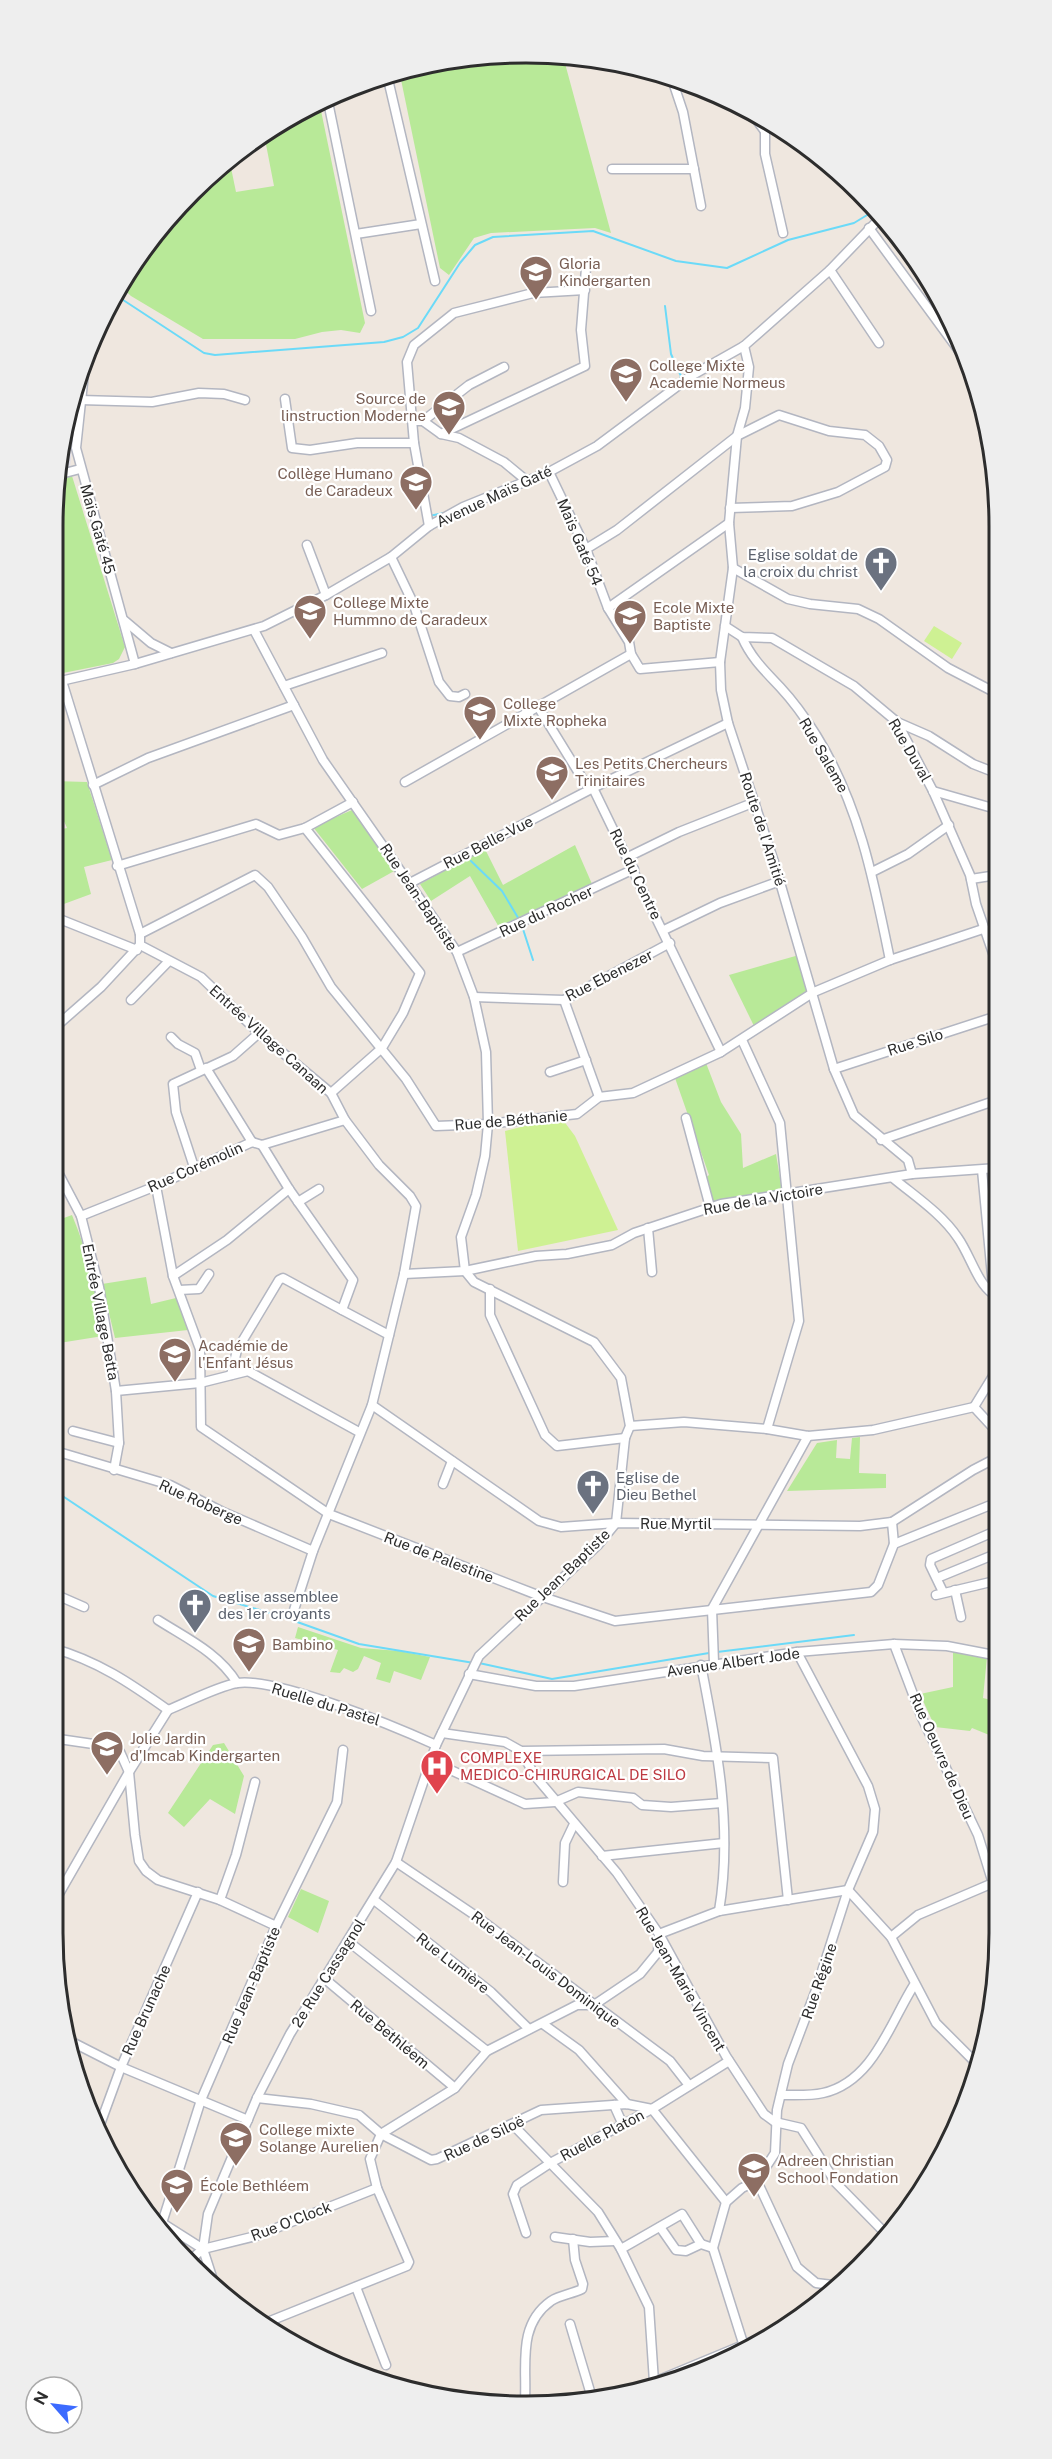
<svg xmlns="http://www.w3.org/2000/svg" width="1052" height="2459" font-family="'Public Sans',sans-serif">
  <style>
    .industrial { fill: #e1e0e8 }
    .green { fill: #b8e998 }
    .pitch { fill: #cef193 }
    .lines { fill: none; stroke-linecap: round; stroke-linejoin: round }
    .stream { stroke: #6bdaf8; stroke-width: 2 }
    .minor-casing { stroke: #b3b6c1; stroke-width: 11 }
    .minor { stroke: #fff; stroke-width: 8 }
    .labels { text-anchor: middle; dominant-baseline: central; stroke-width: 4.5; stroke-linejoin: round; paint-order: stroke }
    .education-label { font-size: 15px; fill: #785e54; stroke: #fff; text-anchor: start }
    .street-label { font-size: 15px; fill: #2d2d2d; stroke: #fff }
    .worship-label { font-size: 15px; fill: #5b616d; stroke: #fff; text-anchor: start }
    .health-label { font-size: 15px; fill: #be3a42; stroke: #fff; text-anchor: start }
    .rim { fill: none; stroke: #2d2d2d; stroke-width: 3 }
  </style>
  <rect width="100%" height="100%" fill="#efe7df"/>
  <path class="industrial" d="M 79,370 L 70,468 L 62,470 L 78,374 Z"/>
  <g class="green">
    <path d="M 495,54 L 563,56 L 611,233 L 595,228 L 491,233 L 474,238 L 449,275 L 440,268 L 399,70 Z"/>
    <path d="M 319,101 L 365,323 L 360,333 L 341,330 L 322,332 L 295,339 L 203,339 L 131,296 L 119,285 L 170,214 L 229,158 L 236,192 L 274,186 L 264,134 Z"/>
    <path d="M 72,476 L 125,647 L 119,659 L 113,663 L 53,675 L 52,526 L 60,480 Z"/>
    <path d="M 53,781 L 87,782 L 112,860 L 84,867 L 91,894 L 53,908 L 53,831 L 67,828 L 53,796 Z"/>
    <path d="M 352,810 L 396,870 L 362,889 L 313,827 Z"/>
    <path d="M 575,845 L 592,884 L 500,929 L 470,876 L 431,901 L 420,884 L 485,849 L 503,885 Z"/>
    <path d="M 799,955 L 809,993 L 754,1026 L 729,975 Z"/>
    <path d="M 706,1063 L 721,1102 L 741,1134 L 743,1168 L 776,1154 L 782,1190 L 711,1202 L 704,1179 L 709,1175 L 675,1078 Z"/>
    <path d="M 72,1215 C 88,1253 98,1294 103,1336 L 53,1344 L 53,1222 Z"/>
    <path d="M 146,1277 L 151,1304 L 176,1298 L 188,1330 L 115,1338 L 102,1284 Z"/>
    <path d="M 860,1437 L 859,1473 L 886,1474 L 886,1488 L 787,1491 L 817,1443 L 837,1440 L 836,1458 L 850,1459 L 852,1438 Z"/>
    <path d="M 298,1627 L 361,1648 L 399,1651 L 430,1657 L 421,1680 L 394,1671 L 390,1683 L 376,1679 L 381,1663 L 364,1656 L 358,1669 L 353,1672 L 344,1668 L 340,1673 L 330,1672 L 338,1650 L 295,1638 Z"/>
    <path d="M 953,1651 L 987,1657 L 983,1698 L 999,1702 L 999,1739 L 972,1728 L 970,1731 L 935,1727 L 920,1694 L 953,1687 Z"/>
    <path d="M 224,1743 L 244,1776 L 235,1814 L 210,1799 L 184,1827 L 168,1813 L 213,1745 Z"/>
    <path d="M 301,1889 L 329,1901 L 318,1933 L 288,1917 Z"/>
  </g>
  <g class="pitch">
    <path d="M 934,626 L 962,643 L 952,659 L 924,641 Z"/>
    <path d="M 549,1120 L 563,1120 L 575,1136 L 618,1230 L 518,1251 L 505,1131 Z"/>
  </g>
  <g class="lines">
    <g class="stream">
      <path d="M 114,294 L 204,353 L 215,355 L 384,342 L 403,337 L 418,328 L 460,263 L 475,245 L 493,237 L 593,231 L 676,261 L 727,268 L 788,240 L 854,223 L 877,209"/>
      <path d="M 665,306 L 671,354 L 681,376 L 679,381"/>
      <path d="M 429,516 L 444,513"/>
      <path d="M 471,861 L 502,891 L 520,921"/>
      <path d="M 522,926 L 533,960"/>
      <path d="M 52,1489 L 213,1596 L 286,1618 L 359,1644 L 474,1663"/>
      <path d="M 717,1652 L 854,1635"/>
      <path d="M 479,1663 L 552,1679 L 709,1653"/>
    </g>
    <g class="minor-casing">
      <g id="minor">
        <path d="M 641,69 L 673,76"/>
        <path d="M 387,75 L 435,281"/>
        <path d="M 671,76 L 683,112 L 701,206"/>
        <path d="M 327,97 L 371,311"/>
        <path d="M 753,115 L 764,130"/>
        <path d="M 765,121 L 765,154 L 783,233"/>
        <path d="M 612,169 L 694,169"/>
        <path d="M 869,228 L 968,363"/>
        <path d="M 356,234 L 421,224"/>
        <path d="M 830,270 L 879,343"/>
        <path d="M 744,346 L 749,367 L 745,408 L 737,436 L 729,523 L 733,568 L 720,662 L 721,690 L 728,723 L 775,865 L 834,1069 L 854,1115 L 908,1160 L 912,1174"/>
        <path d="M 86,355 L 76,448 L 135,664"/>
        <path d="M 285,399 L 292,448 L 310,450 L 357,443 L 414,443"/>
        <path d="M 80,400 L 152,402 L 199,393 L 224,394 L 245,400"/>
        <path d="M 414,421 L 423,421 L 441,434 L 459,438 L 504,462 L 527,481"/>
        <path d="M 423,421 L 469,385 L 504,367"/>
        <path d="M 441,434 L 585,366 L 581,330 L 586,268"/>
        <path d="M 549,472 L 586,549 L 608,608 L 629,642 L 631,654 L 640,669 L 720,662"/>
        <path d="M 61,474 L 80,469"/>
        <path d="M 429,526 L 414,443 L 407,362 L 414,345 L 454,313 L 533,293 L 585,290"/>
        <path d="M 307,545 L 326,595"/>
        <path d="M 586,549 L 617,530 L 737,436 L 779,415 L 829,431 L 865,435 L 879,446 L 887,460 L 885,467 L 838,492 L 792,506 L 730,508"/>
        <path d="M 391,557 L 414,605 L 439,682 L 450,696 L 459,697 L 465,694"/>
        <path d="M 733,568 L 788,599 L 810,604 L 858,609 L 879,619 L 948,668 L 996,693"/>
        <path d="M 608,608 L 729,523"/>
        <path d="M 125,621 L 151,643 L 171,653"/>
        <path d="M 725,626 L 742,637 L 772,638 L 854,686 L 897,722 L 933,791 L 970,875 L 976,904 L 997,965"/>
        <path d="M 742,637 C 751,658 765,671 780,687 C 793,701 806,719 816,735 C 859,804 874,881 890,960"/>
        <path d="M 62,681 L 140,934 L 140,945 L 201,977 L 259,1033 L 331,1093 L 345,1120 L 379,1165 L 410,1196 L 416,1206 L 404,1274 L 372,1405 L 313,1551 L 294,1610"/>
        <path d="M 52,683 L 135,664 L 264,626 L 326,595 L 391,557 L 429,526 L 463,507 L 549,472 L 597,446 L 691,376 L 744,346 L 830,270 L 883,215"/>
        <path d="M 284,686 L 382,653"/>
        <path d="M 537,705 L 585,783 L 593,788 L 721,1052"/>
        <path d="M 897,722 L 929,736 L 973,764 L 996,773"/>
        <path d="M 405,782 L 631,654"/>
        <path d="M 93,785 L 148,758 L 294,705"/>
        <path d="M 933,791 L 996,809"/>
        <path d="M 305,828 L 420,973 L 403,1013 L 382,1048 L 331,1093"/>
        <path d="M 628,857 L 679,832 L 755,802"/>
        <path d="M 117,866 L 256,824 L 279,835 L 305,828 L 353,802"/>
        <path d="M 872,872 L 908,854 L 949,825"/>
        <path d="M 971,879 L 997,875"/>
        <path d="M 410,883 L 593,788 L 728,723"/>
        <path d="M 52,916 L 137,950"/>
        <path d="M 664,930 L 720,903 L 780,881"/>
        <path d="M 140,934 L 255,875 L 268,887 L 302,937 L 331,987 L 406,1079 L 436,1126 L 488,1124 L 577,1114 L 599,1097 L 633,1093 L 721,1052 L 814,992 L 890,960 L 983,929"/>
        <path d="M 457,952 L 634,869"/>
        <path d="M 474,997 L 564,1000 L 670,943"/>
        <path d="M 131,1000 L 169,961"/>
        <path d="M 564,1000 L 599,1097"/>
        <path d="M 52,1030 L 101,987 L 140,945"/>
        <path d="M 171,1037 L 178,1044 L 195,1053 L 201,1070"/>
        <path d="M 742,1040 L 780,1123 L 799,1321 L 767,1429"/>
        <path d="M 206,1068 L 252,1142"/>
        <path d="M 834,1069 L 997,1016"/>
        <path d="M 550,1072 L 586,1060"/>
        <path d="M 686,1118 L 710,1207"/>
        <path d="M 881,1140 L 997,1100"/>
        <path d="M 262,1145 L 289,1189 L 353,1280 L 342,1310 L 389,1335"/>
        <path d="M 52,1161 L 81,1216 L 99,1287 L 116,1391 L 119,1443 L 114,1470"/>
        <path d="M 194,1167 L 176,1112 L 173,1084 L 233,1056 L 259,1033"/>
        <path d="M 982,1170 L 998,1340"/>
        <path d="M 893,1178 C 916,1197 942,1214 958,1238 C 970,1255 977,1282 992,1293"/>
        <path d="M 156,1186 L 173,1276 L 200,1349 L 201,1427 L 329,1514 L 540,1596 L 615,1621 L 871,1592 L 878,1585 L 894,1544 L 892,1522"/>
        <path d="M 298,1202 L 319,1189"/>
        <path d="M 81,1216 L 156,1186 L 252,1142 L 262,1145 L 345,1120"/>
        <path d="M 648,1228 L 652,1272"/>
        <path d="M 404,1274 L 465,1271 L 536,1256 L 567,1254 L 612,1245 L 634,1233 L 721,1204 L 912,1174 L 997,1168"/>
        <path d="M 173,1276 L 227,1240 L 289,1189"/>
        <path d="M 490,1289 L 490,1315 L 545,1435 L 557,1446 L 625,1438"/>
        <path d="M 179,1290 L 199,1289 L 209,1274"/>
        <path d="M 231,1375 L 237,1350 L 279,1280 L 283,1278 L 342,1310"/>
        <path d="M 116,1391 L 200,1383 L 248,1371 L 359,1432"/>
        <path d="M 372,1405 L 539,1521 L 561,1527 L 616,1523 L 860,1526 L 892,1522 L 973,1470 L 998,1457"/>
        <path d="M 974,1407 L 993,1376 L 998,1343"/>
        <path d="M 630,1426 L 684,1422 L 767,1429 L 808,1436 L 873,1430 L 974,1407 L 998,1433"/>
        <path d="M 73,1431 L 119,1443"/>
        <path d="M 52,1450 L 170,1485 L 221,1511 L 313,1551"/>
        <path d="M 443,1484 L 452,1461"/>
        <path d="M 894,1544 L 998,1502"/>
        <path d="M 937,1578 L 998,1553"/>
        <path d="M 52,1585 L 58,1576"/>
        <path d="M 955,1590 L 961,1617"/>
        <path d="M 943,1592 L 930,1565 L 931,1559 L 998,1530"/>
        <path d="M 52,1593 L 84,1607"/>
        <path d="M 936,1595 L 999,1580"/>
        <path d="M 158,1620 C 186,1638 219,1653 237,1683"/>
        <path d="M 894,1644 L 922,1718 L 978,1835 L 999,1903"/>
        <path d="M 52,1648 C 98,1661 130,1683 168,1710 C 188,1702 216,1687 237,1683 C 277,1677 396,1727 436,1745"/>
        <path d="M 797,1652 L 868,1786 L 875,1809 L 873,1832 L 848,1890 L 816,1990 L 788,2064 L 777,2110 L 775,2153 L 757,2181 L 797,2267 L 816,2283 L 841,2286"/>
        <path d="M 714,1663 L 712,1609 L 808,1436"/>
        <path d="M 701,1665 C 717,1746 733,1829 719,1911"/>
        <path d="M 469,1674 L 536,1686 L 574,1686 L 797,1652 L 894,1644 L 947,1646 L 999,1656"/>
        <path d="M 442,1733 L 505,1742 L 521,1751 L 664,1749 L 703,1756 L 773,1758 L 788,1900"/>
        <path d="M 52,1738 L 107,1746 L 120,1752 L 129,1772 L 135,1835 L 139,1861 L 146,1871 L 158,1880 L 220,1900 L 276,1926"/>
        <path d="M 521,1751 L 535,1776 L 617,1873 L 659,1934 L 726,2056 L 764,2114 L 775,2122 L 801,2128 L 836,2183 L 888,2236"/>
        <path d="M 431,1761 L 525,1804 L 555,1802 L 578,1792 L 633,1798 L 642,1805 L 671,1807 L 722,1803"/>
        <path d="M 602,1856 L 724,1843"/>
        <path d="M 396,1862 L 473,1914 L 670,2061 L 688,2084"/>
        <path d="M 563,1882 L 565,1843 L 574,1824"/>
        <path d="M 220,1900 L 236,1855 L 255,1782"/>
        <path d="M 374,1900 L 491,1992 L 529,2029"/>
        <path d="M 52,1906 L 129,1772 L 168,1710"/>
        <path d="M 891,1937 L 918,1915 L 993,1883"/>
        <path d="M 349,1942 L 487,2051"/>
        <path d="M 325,1979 L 455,2088"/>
        <path d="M 543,2024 L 579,2050 L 627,2104"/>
        <path d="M 70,2041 L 121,2067 L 248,2120"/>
        <path d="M 781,2095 C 795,2095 810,2096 823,2093 C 873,2082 890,2023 914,1985"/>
        <path d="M 257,2098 L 311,2104 L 359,2115 L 381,2134 L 431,2160 L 437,2159 L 541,2110 L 627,2104 L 652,2109"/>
        <path d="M 614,2105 L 623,2125"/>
        <path d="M 652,2109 L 726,2202"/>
        <path d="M 513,2125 L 598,2212 L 621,2249 L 649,2307 L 654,2382"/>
        <path d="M 98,2130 L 121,2067 L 198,1892"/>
        <path d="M 141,2204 L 162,2223 L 203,2249"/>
        <path d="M 157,2227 L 162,2223 L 201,2100 L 276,1926 L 337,1802 L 343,1750"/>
        <path d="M 660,2227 L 676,2250 L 686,2251 L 701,2244"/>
        <path d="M 526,2233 L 513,2194 L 517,2185 L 552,2162 L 652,2109 L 729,2061"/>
        <path d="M 555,2237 L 590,2242 L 615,2241"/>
        <path d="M 621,2249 L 682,2214 L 701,2244 L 713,2248"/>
        <path d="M 189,2261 L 203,2249 L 256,2236 L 377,2188"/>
        <path d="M 213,2280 L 203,2249 L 208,2214 L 257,2098 L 290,2034 L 396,1862 L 436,1745 L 479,1656 L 598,1545 L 616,1523 L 625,1438 L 630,1426 L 621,1378 L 594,1342 L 474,1282 L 465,1271 L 461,1237 L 476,1195 L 485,1156 L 488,1124 L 486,1052 L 474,997 L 457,952 L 323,760 L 254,630"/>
        <path d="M 356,2287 L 386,2365"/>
        <path d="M 265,2323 L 407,2266 L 409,2262 L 377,2188 L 370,2159 L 381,2134 L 455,2088 L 487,2051 L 577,2005 L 594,2005 L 640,1974 L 658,1952 L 659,1934 L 719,1911 L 848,1890 L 891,1937 L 936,2023 L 978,2065"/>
        <path d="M 570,2324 L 592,2398"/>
        <path d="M 743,2343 L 713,2248 L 726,2202 L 742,2188 L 757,2181"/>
        <path d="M 604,2398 L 654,2382 L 782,2329"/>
        <path d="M 525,2400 C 527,2365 517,2325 551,2301 C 560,2295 572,2294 582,2289 L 583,2284 L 575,2260 L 573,2239"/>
      </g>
    </g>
    <use href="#minor" class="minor"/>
  </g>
  <defs>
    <g id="school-pin" transform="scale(1.725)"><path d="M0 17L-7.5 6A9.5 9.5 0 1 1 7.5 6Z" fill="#8d6e63" stroke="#fff"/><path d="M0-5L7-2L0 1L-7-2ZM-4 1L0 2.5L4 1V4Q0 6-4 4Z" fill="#fff"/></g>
    <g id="church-pin" transform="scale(1.725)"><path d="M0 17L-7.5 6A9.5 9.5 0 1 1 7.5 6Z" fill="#6b7280" stroke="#fff"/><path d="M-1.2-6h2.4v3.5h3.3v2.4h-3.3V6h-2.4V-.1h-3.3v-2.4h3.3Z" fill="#fff"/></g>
    <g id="hospital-pin" transform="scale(1.725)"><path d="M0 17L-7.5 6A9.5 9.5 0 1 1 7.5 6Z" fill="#e0444e" stroke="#fff"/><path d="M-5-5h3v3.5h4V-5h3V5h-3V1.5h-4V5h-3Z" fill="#fff"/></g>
  </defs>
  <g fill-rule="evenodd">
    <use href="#school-pin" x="536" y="272"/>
    <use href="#school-pin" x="626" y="374"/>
    <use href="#school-pin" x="449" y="407"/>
    <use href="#school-pin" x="416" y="482"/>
    <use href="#church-pin" x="881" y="563"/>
    <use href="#school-pin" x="310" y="611"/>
    <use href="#school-pin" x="630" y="616"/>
    <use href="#school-pin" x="480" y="712"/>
    <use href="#school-pin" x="552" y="772"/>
    <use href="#school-pin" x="175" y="1354"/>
    <use href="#church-pin" x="593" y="1486"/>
    <use href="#church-pin" x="195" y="1605"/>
    <use href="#school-pin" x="249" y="1644"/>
    <use href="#school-pin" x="107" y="1747"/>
    <use href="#hospital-pin" x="437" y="1766"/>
    <use href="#school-pin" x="236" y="2138"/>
    <use href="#school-pin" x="754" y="2169"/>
    <use href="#school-pin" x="177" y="2185"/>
  </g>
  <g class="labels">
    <g class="education-label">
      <text x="559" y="263">Gloria<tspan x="559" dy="17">Kindergarten</tspan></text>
      <text x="649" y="365">College Mixte<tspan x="649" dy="17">Academie Normeus</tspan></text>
      <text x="426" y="398" text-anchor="end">Source de<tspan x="426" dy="17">linstruction Moderne</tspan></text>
      <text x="393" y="473" text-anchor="end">Collège Humano<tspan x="393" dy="17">de Caradeux</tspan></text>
      <text x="333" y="602">College Mixte<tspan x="333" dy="17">Hummno de Caradeux</tspan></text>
      <text x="653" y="607">Ecole Mixte<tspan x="653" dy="17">Baptiste</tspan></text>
      <text x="503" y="703">College<tspan x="503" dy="17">Mixte Ropheka</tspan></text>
      <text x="575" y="763">Les Petits Chercheurs<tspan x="575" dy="17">Trinitaires</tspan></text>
      <text x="198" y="1345">Académie de<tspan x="198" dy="17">l'Enfant Jésus</tspan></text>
      <text x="272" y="1644">Bambino</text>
      <text x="130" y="1738">Jolie Jardin<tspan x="130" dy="17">d'Imcab Kindergarten</tspan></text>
      <text x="259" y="2129">College mixte<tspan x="259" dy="17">Solange Aurelien</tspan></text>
      <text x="777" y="2160">Adreen Christian<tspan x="777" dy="17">School Fondation</tspan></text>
      <text x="200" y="2185">École Bethléem</text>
    </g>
    <g class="street-label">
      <text transform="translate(494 496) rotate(-25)">Avenue Maïs Gaté</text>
      <text transform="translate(98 529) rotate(74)">Maïs Gaté 45</text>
      <text transform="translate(580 542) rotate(67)">Maïs Gaté 54</text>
      <text transform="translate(910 750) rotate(60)">Rue Duval</text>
      <text transform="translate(824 755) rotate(60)">Rue Saleme</text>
      <text transform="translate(763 829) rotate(72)">Route de l'Amitié</text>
      <text transform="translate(488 842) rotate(-27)">Rue Belle-Vue</text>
      <text transform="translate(636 874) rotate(64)">Rue du Centre</text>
      <text transform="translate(419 897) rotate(56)">Rue Jean-Baptiste</text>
      <text transform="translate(546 911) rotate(-25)">Rue du Rocher</text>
      <text transform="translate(609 975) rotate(-27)">Rue Ebenezer</text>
      <text transform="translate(269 1039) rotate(42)">Entrée Village Canaan</text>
      <text transform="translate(915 1042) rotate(-18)">Rue Silo</text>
      <text transform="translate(511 1120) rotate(-5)">Rue de Béthanie</text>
      <text transform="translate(195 1167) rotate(-24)">Rue Corémolin</text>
      <text transform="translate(763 1199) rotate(-10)">Rue de la Victoire</text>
      <text transform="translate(101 1312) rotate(79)">Entrée Village Betta</text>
      <text transform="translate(201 1502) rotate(24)">Rue Roberge</text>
      <text x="676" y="1523">Rue Myrtil</text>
      <text transform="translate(439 1557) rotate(21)">Rue de Palestine</text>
      <text transform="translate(562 1575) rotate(-44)">Rue Jean-Baptiste</text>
      <text transform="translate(733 1662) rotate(-8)">Avenue Albert Jode</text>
      <text transform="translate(326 1704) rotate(17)">Ruelle du Pastel</text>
      <text transform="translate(942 1756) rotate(66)">Rue Oeuvre de Dieu</text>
      <text transform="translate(453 1963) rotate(38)">Rue Lumière</text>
      <text transform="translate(546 1969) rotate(37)">Rue Jean-Louis Dominique</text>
      <text transform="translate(328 1973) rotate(-58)">2e Rue Cassagnol</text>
      <text transform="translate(681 1979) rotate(60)">Rue Jean-Marie Vincent</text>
      <text transform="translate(819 1981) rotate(-71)">Rue Régine</text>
      <text transform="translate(251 1985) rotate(-67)">Rue Jean-Baptiste</text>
      <text transform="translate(146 2010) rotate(-66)">Rue Brunache</text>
      <text transform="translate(390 2034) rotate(40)">Rue Bethléem</text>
      <text transform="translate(602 2135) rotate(-28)">Ruelle Platon</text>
      <text transform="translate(484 2138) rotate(-25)">Rue de Siloë</text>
      <text transform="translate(291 2221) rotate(-21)">Rue O'Clock</text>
    </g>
    <g class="worship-label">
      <text x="858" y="554" text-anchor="end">Eglise soldat de<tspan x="858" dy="17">la croix du christ</tspan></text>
      <text x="616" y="1477">Eglise de<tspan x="616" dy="17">Dieu Bethel</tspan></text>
      <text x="218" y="1596">eglise assemblee<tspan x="218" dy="17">des 1er croyants</tspan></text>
    </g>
    <g class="health-label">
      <text x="460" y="1757">COMPLEXE<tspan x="460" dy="17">MEDICO-CHIRURGICAL DE SILO</tspan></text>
    </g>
  </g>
  <path d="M0 0H1052V2459H0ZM526 63H526A463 463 0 0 1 989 526V1933A463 463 0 0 1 526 2396H526A463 463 0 0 1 63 1933V526A463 463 0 0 1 526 63Z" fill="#eee" fill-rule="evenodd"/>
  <path class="rim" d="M526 63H526A463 463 0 0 1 989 526V1933A463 463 0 0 1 526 2396H526A463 463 0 0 1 63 1933V526A463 463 0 0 1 526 63Z"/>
  <g transform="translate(54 2405) rotate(298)"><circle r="28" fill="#ffffff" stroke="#ababab" stroke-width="1.5"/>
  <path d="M0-4.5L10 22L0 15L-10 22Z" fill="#3c6bff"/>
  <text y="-9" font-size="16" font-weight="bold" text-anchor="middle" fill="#2d2d2d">N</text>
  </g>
</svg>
